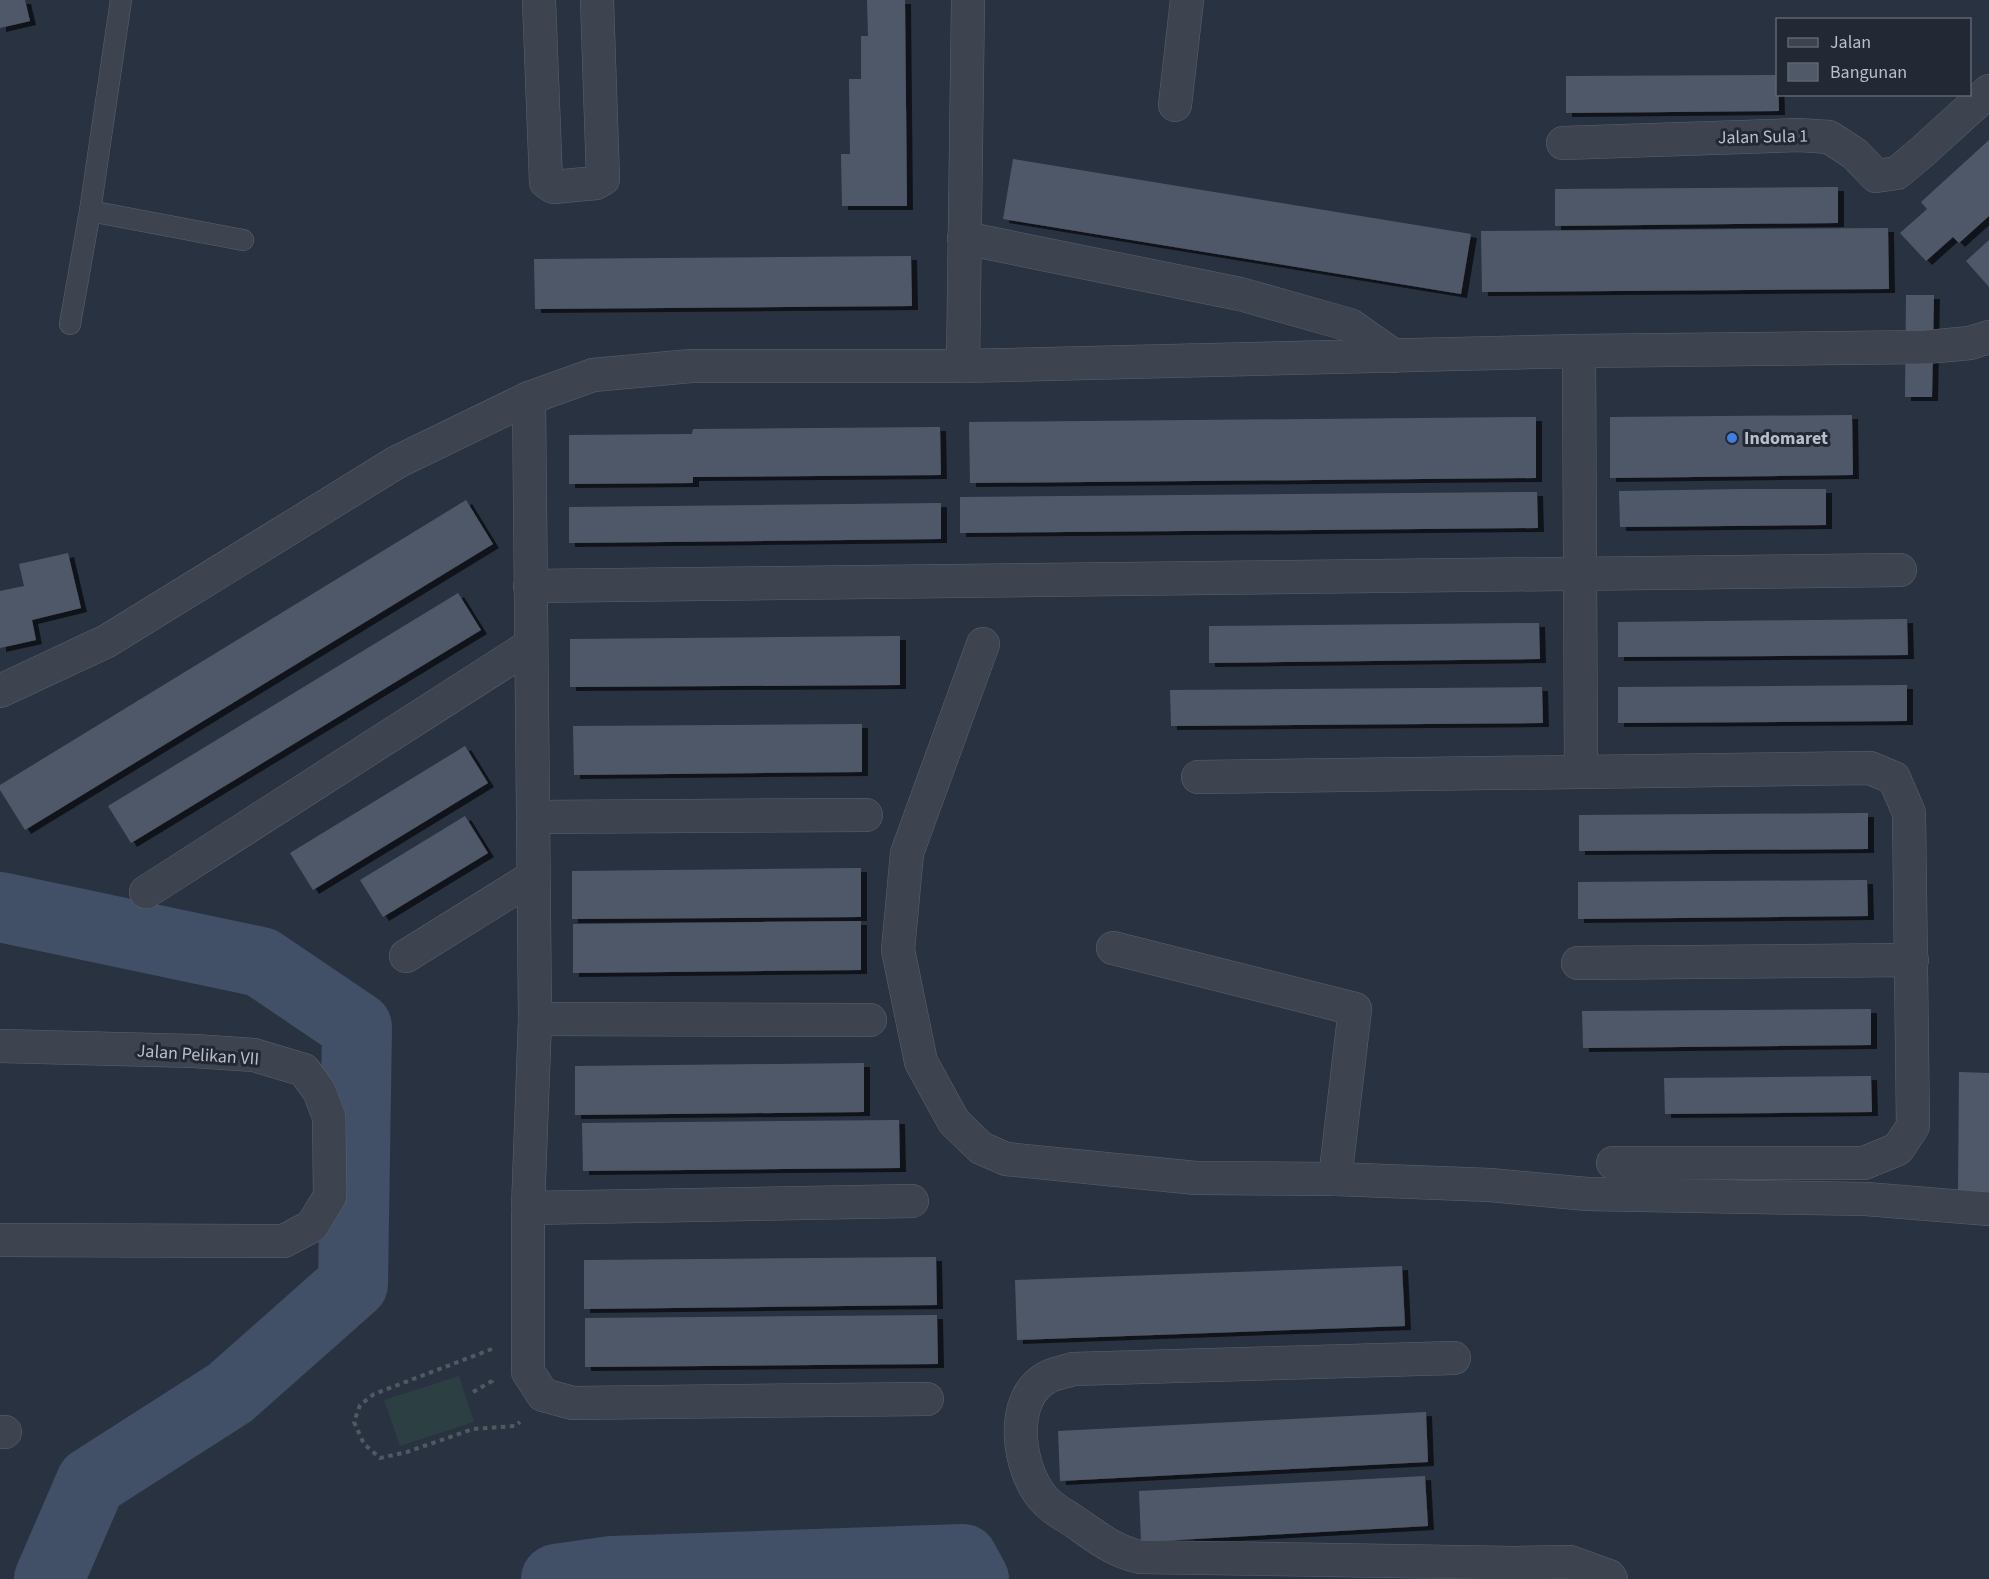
<svg xmlns="http://www.w3.org/2000/svg" width="1989" height="1579" font-family="'Source Sans 3',sans-serif">
  <style>
    .green { fill: #2c3f42 }
    .lines { fill: none; stroke-linecap: round; stroke-linejoin: round }
    .river { stroke: #414f67; stroke-width: 70 }
    .building { fill: #505968; filter: url(#shadow) }
    .service-casing { stroke: #5b626d; stroke-width: 22 }
    .minor-casing { stroke: #5b626d; stroke-width: 34 }
    .path { stroke: #4b5c60; stroke-width: 4; stroke-dasharray: 4.5 4.5; stroke-linecap: butt }
    .service { stroke: #3d4450; stroke-width: 21 }
    .minor { stroke: #3d4450; stroke-width: 33 }
    .shop-dot { fill: #3f7fe0; stroke: #222935; stroke-width: 2 }
    .labels { text-anchor: middle; dominant-baseline: central; stroke-width: 6; stroke-linejoin: round; paint-order: stroke }
    .street-label { font-size: 18px; fill: #babfca; stroke: #222935 }
    .poi-label { font-size: 18px; font-weight: bold; fill: #babfca; stroke: #222935; text-anchor: start }
  </style>
  <defs>
    <filter id="shadow"><feDropShadow dx="6" dy="4" stdDeviation="0" flood-color="#0009"/></filter>
  </defs>
  <rect width="100%" height="100%" fill="#293240"/>
  <path class="green" d="M 459,1376 L 474,1422 L 400,1446 L 384,1400 Z"/>
  <g class="lines">
    <g class="river">
      <path d="M 0,907 L 261,962 L 357,1027 L 353,1284 L 230,1393 L 91,1482 L 49,1579"/>
      <path d="M 556,1579 L 612,1571 L 963,1559 L 974,1579"/>
    </g>
  </g>
  <g class="building">
    <path d="M 0,0 L 25,0 L 30,21 L 0,28 Z"/>
    <path d="M 867,0 L 905,0 L 907,206 L 842,206 L 841,154 L 850,154 L 849,79 L 861,79 L 861,36 L 868,36 Z"/>
    <path d="M 1778,75 L 1779,111 L 1566,113 L 1566,76 Z"/>
    <path d="M 1989,140 L 1989,216 L 1959,243 L 1953,237 L 1926,261 L 1900,233 L 1927,209 L 1921,202 Z"/>
    <path d="M 1013,159 L 1471,234 L 1461,294 L 1003,219 Z"/>
    <path d="M 1838,187 L 1838,223 L 1555,226 L 1555,189 Z"/>
    <path d="M 1888,228 L 1889,289 L 1482,292 L 1481,231 Z"/>
    <path d="M 1989,240 L 1989,287 L 1966,261 Z"/>
    <path d="M 911,256 L 912,306 L 535,309 L 534,259 Z"/>
    <path d="M 1906,295 L 1934,295 L 1932,397 L 1905,397 Z"/>
    <path d="M 1852,415 L 1853,475 L 1610,478 L 1610,417 Z"/>
    <path d="M 1536,417 L 1536,478 L 970,483 L 969,422 Z"/>
    <path d="M 940,427 L 941,475 L 693,477 L 693,483 L 569,484 L 569,435 L 692,434 L 693,429 Z"/>
    <path d="M 1743,489 L 1826,489 L 1826,525 L 1620,527 L 1619,491 Z"/>
    <path d="M 1537,492 L 1538,528 L 960,533 L 960,497 Z"/>
    <path d="M 466,500 L 493,544 L 25,830 L 0,790 L 0,785 Z"/>
    <path d="M 941,503 L 941,539 L 569,543 L 569,507 Z"/>
    <path d="M 68,553 L 81,608 L 32,620 L 36,640 L 0,648 L 0,591 L 24,586 L 19,564 Z"/>
    <path d="M 458,593 L 481,630 L 131,843 L 108,806 Z"/>
    <path d="M 1907,619 L 1908,655 L 1618,657 L 1618,622 Z"/>
    <path d="M 1539,623 L 1540,659 L 1209,663 L 1209,626 Z"/>
    <path d="M 900,636 L 900,685 L 570,687 L 570,639 Z"/>
    <path d="M 1907,685 L 1907,721 L 1618,723 L 1618,687 Z"/>
    <path d="M 1542,687 L 1543,723 L 1171,726 L 1170,690 Z"/>
    <path d="M 862,724 L 862,772 L 574,775 L 573,726 Z"/>
    <path d="M 465,746 L 488,783 L 313,890 L 290,853 Z"/>
    <path d="M 1868,813 L 1868,849 L 1579,851 L 1579,815 Z"/>
    <path d="M 465,816 L 488,853 L 383,917 L 360,880 Z"/>
    <path d="M 861,868 L 861,917 L 572,919 L 572,871 Z"/>
    <path d="M 1867,880 L 1868,916 L 1578,919 L 1578,882 Z"/>
    <path d="M 861,921 L 861,970 L 573,973 L 573,924 Z"/>
    <path d="M 1871,1009 L 1871,1045 L 1583,1048 L 1582,1011 Z"/>
    <path d="M 864,1063 L 864,1112 L 575,1115 L 575,1066 Z"/>
    <path d="M 1959,1072 L 1989,1073 L 1989,1196 L 1958,1196 Z"/>
    <path d="M 1871,1076 L 1872,1112 L 1665,1114 L 1664,1078 Z"/>
    <path d="M 899,1120 L 900,1168 L 583,1171 L 582,1123 Z"/>
    <path d="M 936,1257 L 937,1305 L 584,1309 L 584,1260 Z"/>
    <path d="M 1402,1266 L 1405,1326 L 1017,1340 L 1015,1280 Z"/>
    <path d="M 937,1315 L 938,1364 L 585,1367 L 585,1318 Z"/>
    <path d="M 1426,1412 L 1428,1462 L 1060,1481 L 1058,1431 Z"/>
    <path d="M 1425,1476 L 1428,1526 L 1141,1542 L 1139,1491 Z"/>
  </g>
  <g class="lines">
    <g class="service-casing">
      <g id="service">
        <path d="M 90,211 L 243,240"/>
        <path d="M 70,324 L 90,211 L 121,0"/>
      </g>
    </g>
    <g class="minor-casing">
      <g id="minor">
        <path d="M 539,0 L 546,182 L 553,187 L 596,183 L 603,179 L 597,0"/>
        <path d="M 1175,105 L 1187,0"/>
        <path d="M 1563,143 L 1799,135 L 1829,137 L 1855,154 L 1876,176 L 1897,173 L 1922,152 L 1989,91"/>
        <path d="M 964,238 L 1240,294 L 1350,325 L 1394,356"/>
        <path d="M 1579,351 L 1581,771"/>
        <path d="M 963,366 L 968,0"/>
        <path d="M 529,398 L 535,1019 L 528,1208 L 528,1372 L 543,1395 L 573,1403 L 927,1399"/>
        <path d="M 530,586 L 1900,570"/>
        <path d="M 983,644 L 907,853 L 898,950 L 921,1062 L 954,1122 L 981,1148 L 1006,1159 L 1196,1178 L 1335,1179 L 1490,1185 L 1587,1194 L 1866,1199 L 1989,1209"/>
        <path d="M 0,691 L 107,641 L 397,462 L 529,398 L 593,375 L 691,366 L 963,366 L 1579,351 L 1927,347 L 1970,343 L 1989,337"/>
        <path d="M 1198,777 L 1870,768 L 1894,778 L 1909,813 L 1913,1126 L 1898,1149 L 1864,1163 L 1613,1163"/>
        <path d="M 533,817 L 866,815"/>
        <path d="M 146,892 L 531,645"/>
        <path d="M 1113,948 L 1355,1009 L 1335,1179"/>
        <path d="M 406,956 L 533,877"/>
        <path d="M 1578,963 L 1912,960"/>
        <path d="M 535,1019 L 870,1020"/>
        <path d="M 0,1046 L 194,1051 L 254,1055 L 304,1070 L 319,1091 L 329,1117 L 330,1196 L 312,1226 L 284,1241 L 0,1240"/>
        <path d="M 528,1208 L 912,1201"/>
        <path d="M 1454,1358 L 1073,1369 C 1065,1372 1054,1373 1046,1378 C 1008,1400 1018,1469 1043,1498 C 1051,1508 1061,1513 1072,1520 C 1094,1535 1113,1551 1140,1557 L 1515,1563 L 1570,1562 L 1609,1576 L 1611,1579"/>
        <path d="M 0,1432 L 5,1432"/>
      </g>
    </g>
    <g class="path">
      <path d="M 492,1349 L 374,1394 L 360,1405 L 354,1422 L 364,1444 L 380,1458 L 407,1452 L 473,1429 L 515,1426 L 520,1422"/>
      <path d="M 473,1392 L 492,1381 L 493,1378"/>
    </g>
    <use href="#service" class="service"/>
    <use href="#minor" class="minor"/>
  </g>
  <circle class="shop-dot" cx="1732" cy="438" r="6"/>
  <g class="labels">
    <g class="street-label">
      <text transform="translate(1763 137) rotate(-1)">Jalan Sula 1</text>
      <text transform="translate(198 1055) rotate(4)">Jalan Pelikan VII</text>
    </g>
    <g class="poi-label">
      <text x="1744" y="438">Indomaret</text>
    </g>
  </g>
  <rect x="1776" y="18" width="195" height="78" fill="#222935" stroke="#5f6571" stroke-width="1.5"/>
  <rect x="1788" y="38" width="30" height="9" fill="#3d4450" stroke="#5f6571" stroke-width="1.5"/>
  <text x="1830" y="48" font-size="18" fill="#babfca">Jalan</text>
  <rect x="1788" y="63" width="30" height="18" fill="#505968" stroke="#5f6571" stroke-width="1.5"/>
  <text x="1830" y="78" font-size="18" fill="#babfca">Bangunan</text>
</svg>
